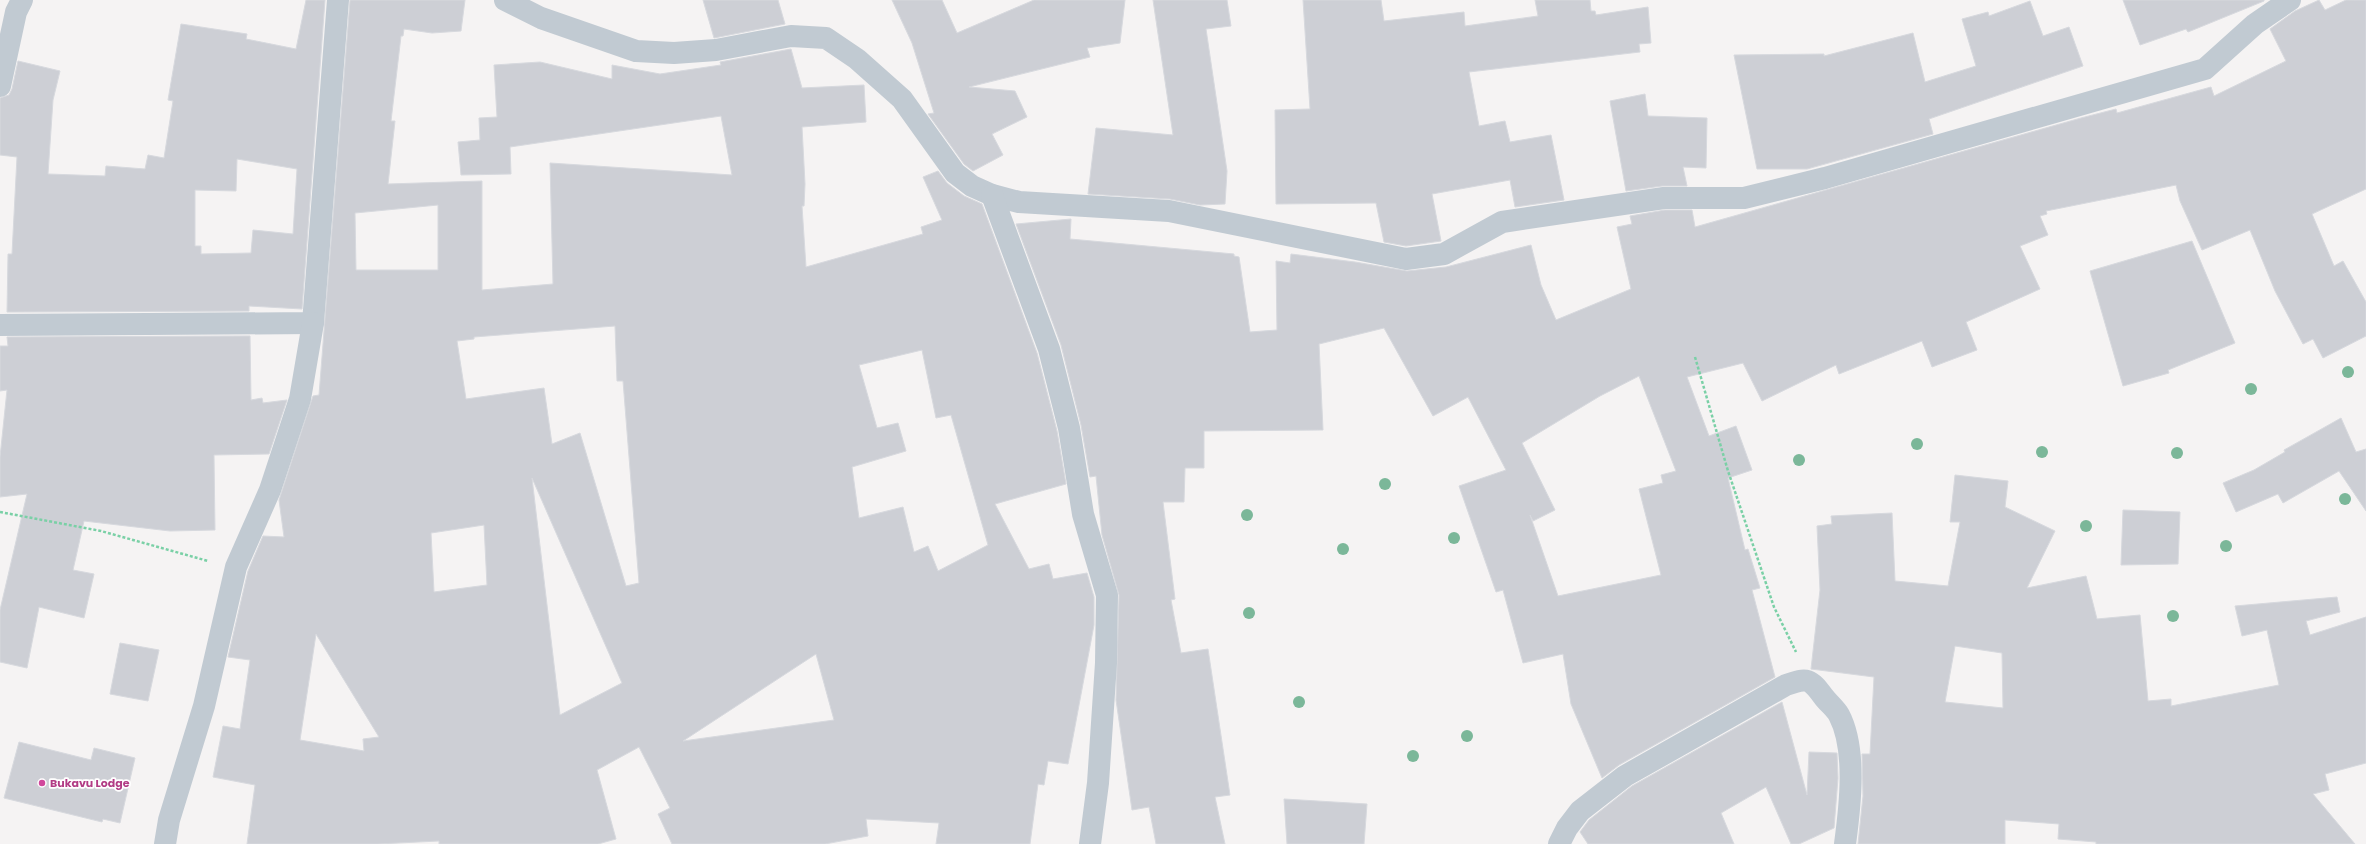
<svg xmlns="http://www.w3.org/2000/svg" width="2366" height="844" font-family="Poppins,sans-serif">
  <style>
    .building { fill: #cdcfd5; stroke: #d7d9de; fill-rule: evenodd }
    .lines { fill: none; stroke-linecap: round; stroke-linejoin: round }
    .path { stroke: #7ad0a6; stroke-width: 2.5; stroke-dasharray: 3 2; stroke-linecap: butt }
    .minor { stroke: #c1cad2; stroke-width: 22 }
    .tree { fill: #7bb799 }
    .hotel-dot { fill: #d1479c; stroke: #fff; stroke-width: 1.5 }
    .labels { text-anchor: middle; dominant-baseline: central; stroke-width: 3.5; stroke-linejoin: round; paint-order: stroke }
    .hotel-label { font-size: 11px; font-weight: bold; fill: #b23c85; stroke: #fff; text-anchor: start }
  </style>
  <rect width="100%" height="100%" fill="#f5f3f3"/>
  <g class="building">
    <path d="M 306,0 L 325,0 L 302,309 L 249,306 L 249,311 L 7,312 L 8,254 L 12,254 L 17,157 L 0,155 L 0,98 L 9,95 L 12,89 L 18,61 L 60,71 L 53,100 L 48,174 L 105,176 L 106,166 L 145,169 L 148,155 L 164,158 L 173,101 L 168,100 L 181,24 L 247,34 L 246,39 L 296,49 ZM 237,159 L 297,169 L 293,234 L 253,230 L 251,253 L 201,254 L 201,246 L 195,246 L 195,190 L 236,191 Z"/>
    <path d="M 350,0 L 465,0 L 461,31 L 432,33 L 404,29 L 403,36 L 401,36 L 391,121 L 395,121 L 388,184 L 482,181 L 482,290 L 553,284 L 550,163 L 732,175 L 721,116 L 510,147 L 511,174 L 461,175 L 458,142 L 480,140 L 479,118 L 497,117 L 494,65 L 540,62 L 612,79 L 612,65 L 660,74 L 721,65 L 720,62 L 791,49 L 802,88 L 864,85 L 866,122 L 802,127 L 805,184 L 804,206 L 802,206 L 806,267 L 923,234 L 921,227 L 942,220 L 923,177 L 938,171 L 947,183 L 964,196 L 982,204 L 1037,353 L 1057,431 L 1066,484 L 995,504 L 1029,569 L 1049,564 L 1053,579 L 1087,573 L 1094,597 L 1094,625 L 1068,764 L 1048,761 L 1044,785 L 1038,784 L 1030,844 L 936,844 L 939,823 L 866,819 L 868,836 L 825,844 L 672,844 L 658,814 L 670,808 L 639,747 L 597,770 L 616,839 L 598,844 L 439,844 L 439,841 L 378,844 L 247,844 L 255,785 L 213,777 L 223,726 L 240,729 L 250,660 L 228,657 L 248,571 L 263,536 L 284,537 L 279,500 L 313,396 L 319,395 ZM 438,205 L 438,270 L 356,270 L 355,213 ZM 615,326 L 617,381 L 623,381 L 639,583 L 626,586 L 580,433 L 552,444 L 544,388 L 466,399 L 457,341 L 474,339 L 474,337 ZM 922,350 L 936,418 L 951,415 L 988,545 L 938,571 L 928,546 L 914,552 L 903,507 L 859,518 L 852,467 L 906,451 L 898,423 L 877,428 L 859,365 ZM 532,478 L 622,683 L 560,715 ZM 484,525 L 487,585 L 434,592 L 431,533 ZM 316,634 L 379,737 L 363,739 L 364,751 L 300,740 ZM 816,654 L 834,720 L 683,741 Z"/>
    <path d="M 703,0 L 778,0 L 785,24 L 714,38 Z"/>
    <path d="M 892,0 L 942,0 L 957,33 L 1034,0 L 1125,0 L 1120,43 L 1087,48 L 1090,57 L 969,87 L 1015,91 L 1027,117 L 992,134 L 1003,155 L 973,171 L 964,164 L 928,114 L 934,113 L 912,43 Z"/>
    <path d="M 1153,0 L 1227,0 L 1231,26 L 1206,29 L 1227,171 L 1225,204 L 1200,205 L 1170,199 L 1088,194 L 1096,128 L 1173,135 Z"/>
    <path d="M 1303,0 L 1381,0 L 1384,21 L 1464,12 L 1465,26 L 1538,16 L 1535,0 L 1590,0 L 1591,11 L 1595,11 L 1596,15 L 1648,7 L 1651,43 L 1639,44 L 1640,52 L 1469,72 L 1479,126 L 1505,121 L 1510,142 L 1551,135 L 1564,200 L 1515,207 L 1510,180 L 1432,194 L 1441,241 L 1406,246 L 1384,242 L 1376,203 L 1276,204 L 1275,110 L 1310,109 Z"/>
    <path d="M 2123,0 L 2264,0 L 2264,1 L 2188,32 L 2186,29 L 2140,45 Z"/>
    <path d="M 2319,0 L 2325,10 L 2346,0 L 2366,0 L 2366,189 L 2312,214 L 2334,266 L 2343,261 L 2366,302 L 2366,336 L 2323,358 L 2313,339 L 2303,344 L 2275,291 L 2250,230 L 2202,250 L 2180,201 L 2176,185 L 2046,211 L 2047,214 L 2040,216 L 2048,235 L 2020,246 L 2040,289 L 1966,322 L 1977,350 L 1932,367 L 1922,341 L 1839,374 L 1836,365 L 1762,401 L 1743,363 L 1687,377 L 1709,436 L 1736,426 L 1752,470 L 1728,478 L 1745,550 L 1748,549 L 1760,588 L 1752,590 L 1775,677 L 1619,765 L 1602,778 L 1571,704 L 1563,654 L 1523,663 L 1503,590 L 1496,592 L 1459,486 L 1506,470 L 1468,397 L 1433,416 L 1384,328 L 1319,344 L 1323,430 L 1204,431 L 1204,468 L 1185,468 L 1184,502 L 1163,502 L 1175,599 L 1171,600 L 1181,653 L 1208,649 L 1230,795 L 1215,797 L 1225,844 L 1156,844 L 1149,807 L 1132,810 L 1116,700 L 1119,595 L 1102,535 L 1096,476 L 1090,477 L 1081,425 L 1061,345 L 1016,224 L 1071,219 L 1070,239 L 1234,254 L 1234,256 L 1239,257 L 1250,332 L 1277,330 L 1276,261 L 1290,263 L 1291,254 L 1355,262 L 1407,271 L 1446,267 L 1531,245 L 1541,285 L 1556,320 L 1631,289 L 1617,227 L 1632,224 L 1630,216 L 1665,210 L 1692,210 L 1695,227 L 2081,118 L 2116,109 L 2117,113 L 2211,87 L 2214,96 L 2286,61 L 2270,29 L 2295,11 ZM 1639,376 L 1676,471 L 1661,475 L 1663,483 L 1639,489 L 1661,575 L 1558,596 L 1530,515 L 1533,521 L 1555,510 L 1522,443 L 1600,396 Z"/>
    <path d="M 2030,1 L 2043,36 L 2069,27 L 2083,66 L 1929,119 L 1933,134 L 1807,169 L 1757,169 L 1734,55 L 1824,54 L 1824,56 L 1913,33 L 1925,82 L 1976,66 L 1962,19 L 1988,12 L 1989,16 Z"/>
    <path d="M 1645,94 L 1648,116 L 1707,118 L 1706,168 L 1683,167 L 1687,186 L 1662,186 L 1626,191 L 1610,101 Z"/>
    <path d="M 2192,241 L 2235,343 L 2168,370 L 2169,373 L 2123,386 L 2090,271 Z"/>
    <path d="M 250,336 L 251,400 L 262,398 L 263,403 L 287,400 L 269,454 L 214,455 L 215,530 L 170,531 L 84,521 L 73,570 L 94,574 L 84,618 L 39,607 L 27,668 L 0,662 L 0,610 L 27,494 L 0,497 L 0,457 L 7,390 L 0,391 L 0,346 L 8,346 L 7,337 Z"/>
    <path d="M 2341,418 L 2356,452 L 2366,449 L 2366,511 L 2339,471 L 2283,503 L 2278,494 L 2236,512 L 2223,483 L 2254,470 L 2285,452 L 2284,450 Z"/>
    <path d="M 1955,475 L 2008,481 L 2005,507 L 2055,531 L 2027,588 L 2086,576 L 2097,619 L 2140,615 L 2148,701 L 2171,699 L 2171,706 L 2279,685 L 2267,630 L 2242,636 L 2235,606 L 2337,597 L 2340,612 L 2306,621 L 2310,635 L 2366,617 L 2366,763 L 2325,774 L 2329,790 L 2313,794 L 2355,844 L 2096,844 L 2096,842 L 2058,839 L 2059,824 L 2005,820 L 2005,844 L 1858,844 L 1863,796 L 1862,754 L 1870,754 L 1874,677 L 1811,669 L 1820,590 L 1817,526 L 1832,524 L 1831,516 L 1892,513 L 1895,581 L 1948,586 L 1960,522 L 1950,522 ZM 1955,646 L 2002,653 L 2003,708 L 1945,702 Z"/>
    <path d="M 2123,510 L 2180,512 L 2178,564 L 2121,565 Z"/>
    <path d="M 120,643 L 159,650 L 148,701 L 110,694 Z"/>
    <path d="M 1782,702 L 1807,795 L 1809,752 L 1837,753 L 1838,778 L 1834,828 L 1799,844 L 1791,844 L 1766,787 L 1721,813 L 1734,844 L 1588,844 L 1580,832 L 1589,820 L 1632,786 Z"/>
    <path d="M 19,742 L 91,760 L 94,748 L 135,758 L 120,823 L 103,819 L 102,822 L 4,798 Z"/>
    <path d="M 1284,799 L 1367,804 L 1364,844 L 1287,844 Z"/>
  </g>
  <g class="lines">
    <g class="path">
      <path d="M 1695,357 L 1728,471 L 1774,607 L 1796,652"/>
      <path d="M 0,512 L 101,531 L 208,561"/>
    </g>
    <g class="minor">
      <path d="M 505,0 L 541,18 L 636,51 L 674,53 L 716,50 L 791,36 L 826,38 L 857,59 L 902,99 L 955,173 L 972,186 L 992,195 L 1019,202 L 1169,211 L 1406,259 L 1444,254 L 1502,222 L 1664,198 L 1744,198 L 1825,178 L 2205,69 L 2255,24 L 2290,0"/>
      <path d="M 0,86 L 16,12 L 22,0"/>
      <path d="M 992,195 L 1049,349 L 1069,428 L 1083,514 L 1107,595 L 1106,663 L 1098,783 L 1090,844"/>
      <path d="M 0,325 L 313,323 L 338,0"/>
      <path d="M 165,844 L 169,820 L 204,706 L 236,567 L 270,490 L 300,399 L 313,323"/>
      <path d="M 1559,844 L 1567,828 L 1580,811 L 1625,776 L 1786,685 C 1808,677 1810,679 1823,696 C 1828,703 1835,708 1839,715 C 1857,749 1850,807 1845,844"/>
    </g>
  </g>
  <g class="tree">
    <circle cx="2348" cy="372" r="6"/>
    <circle cx="2251" cy="389" r="6"/>
    <circle cx="1917" cy="444" r="6"/>
    <circle cx="2042" cy="452" r="6"/>
    <circle cx="2177" cy="453" r="6"/>
    <circle cx="1799" cy="460" r="6"/>
    <circle cx="1385" cy="484" r="6"/>
    <circle cx="2345" cy="499" r="6"/>
    <circle cx="1247" cy="515" r="6"/>
    <circle cx="2086" cy="526" r="6"/>
    <circle cx="1454" cy="538" r="6"/>
    <circle cx="2226" cy="546" r="6"/>
    <circle cx="1343" cy="549" r="6"/>
    <circle cx="1249" cy="613" r="6"/>
    <circle cx="2173" cy="616" r="6"/>
    <circle cx="1299" cy="702" r="6"/>
    <circle cx="1467" cy="736" r="6"/>
    <circle cx="1413" cy="756" r="6"/>
  </g>
  <circle class="hotel-dot" cx="42" cy="783" r="4"/>
  <g class="labels">
    <g class="hotel-label">
      <text x="50" y="783">Bukavu Lodge</text>
    </g>
  </g>
</svg>
